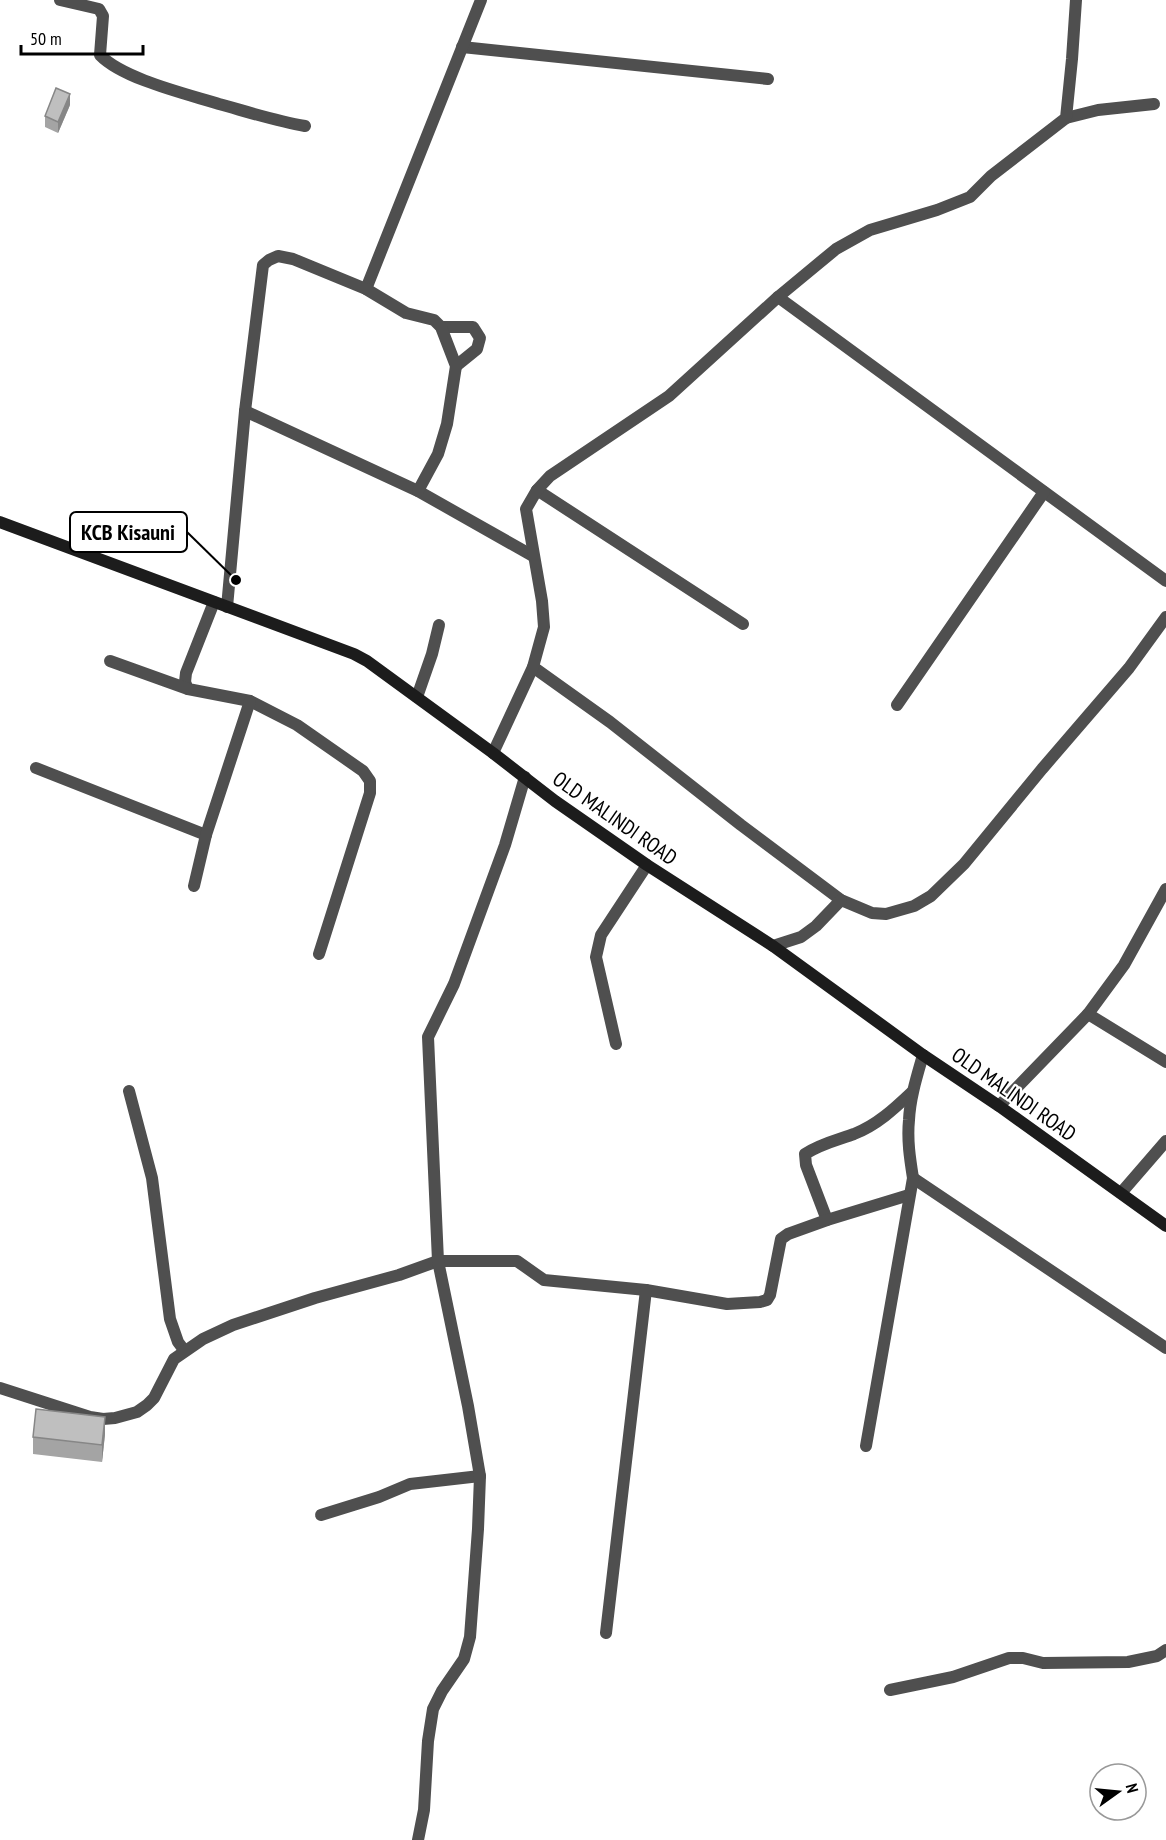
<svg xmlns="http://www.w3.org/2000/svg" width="1166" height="1840" font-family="'PT Sans Narrow',sans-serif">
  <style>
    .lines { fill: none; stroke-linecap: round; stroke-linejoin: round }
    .minor { stroke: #4f4f4f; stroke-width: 12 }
    .secondary { stroke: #1c1c1c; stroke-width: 12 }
    .wall { fill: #a4a4a4 }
    .shaded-wall { fill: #868686 }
    .building { fill: #bfbfbf; stroke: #868686; stroke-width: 1.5 }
    .labels { text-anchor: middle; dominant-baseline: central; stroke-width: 4.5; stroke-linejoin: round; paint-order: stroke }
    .street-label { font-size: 21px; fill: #000; stroke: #fff }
    .leader { fill: none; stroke: #000; stroke-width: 2 }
    .callout-dot { fill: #000; stroke: #fff; stroke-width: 2 }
    .callout { fill: #fff; stroke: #000; stroke-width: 2 }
    .callout-label { font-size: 22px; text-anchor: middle; font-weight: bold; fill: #000 }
  </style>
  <rect width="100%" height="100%" fill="#fff"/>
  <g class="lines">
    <g class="minor">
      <path d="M 60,0 L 99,9 L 103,16 L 100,55 C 123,79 187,94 219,104 C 248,112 276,121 305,126"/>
      <path d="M 462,47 L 768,79"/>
      <path d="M 1066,118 L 1098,110 L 1154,104"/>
      <path d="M 366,289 L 481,0"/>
      <path d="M 778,297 L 1166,581"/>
      <path d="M 441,327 L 473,327 L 480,338 L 477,349 L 456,366"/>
      <path d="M 245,411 L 418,491 L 533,556"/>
      <path d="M 537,490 L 743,624"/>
      <path d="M 214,602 L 186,673 L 185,682 L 188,689 L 250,701 L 297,725 L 363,771 L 370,781 L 370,793 L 319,954"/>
      <path d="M 227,607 L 245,411 L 263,265 L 269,260 L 278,256 L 293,259 L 366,289 L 406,313 L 434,320 L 441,327 L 456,366 L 447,424 L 438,454 L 418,491"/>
      <path d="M 110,661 L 188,689"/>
      <path d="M 533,667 L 610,722 L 741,825 L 841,900 L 872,913 L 886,914 L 914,906 L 931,896 L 964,864 L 1042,769 L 1129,668 L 1166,617"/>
      <path d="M 417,697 L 432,654 L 439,625"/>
      <path d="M 897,705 L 1044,492"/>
      <path d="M 493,753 L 533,667 L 544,627 L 542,601 L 526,509 L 537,490 L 550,476 L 669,396 L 778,297 L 836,249 L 870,230 L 937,210 L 970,197 L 991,176 L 1066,118 L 1072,59 L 1076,0"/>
      <path d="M 36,768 L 206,835"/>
      <path d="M 194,886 L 206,835 L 250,701"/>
      <path d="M 773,946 L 801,937 L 816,926 L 841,900"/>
      <path d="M 1088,1014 L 1166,1062"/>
      <path d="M 616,1044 L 596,957 L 601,935 L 647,865"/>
      <path d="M 129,1091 L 152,1178 L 170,1319 L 178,1342 L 184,1350"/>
      <path d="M 999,1106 L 1088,1014 L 1124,965 L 1166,889"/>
      <path d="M 913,1178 L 1166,1348"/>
      <path d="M 1121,1193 L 1166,1141"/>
      <path d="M 827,1220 L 806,1165 L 805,1154 C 820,1144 837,1140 854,1134 C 877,1125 894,1109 912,1092"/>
      <path d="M 0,1388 L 90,1417 L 103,1419 L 115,1418 L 137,1412 L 147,1405 L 154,1398 L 174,1359 L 203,1339 L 233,1325 L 315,1298 L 399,1275 L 438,1261 L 517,1261 L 544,1280 L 646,1290 L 727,1304 L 760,1302 L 767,1300 L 770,1295 L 781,1239 L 788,1234 L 827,1220 L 909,1195"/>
      <path d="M 866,1446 L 913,1178 C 910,1159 907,1140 909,1120 C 910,1098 917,1076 923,1055"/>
      <path d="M 321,1515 L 379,1497 L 410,1484 L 480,1476"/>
      <path d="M 606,1633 L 646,1290"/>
      <path d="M 890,1690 L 953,1677 L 1009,1658 L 1023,1658 L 1043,1663 L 1128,1662 L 1157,1656 L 1166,1650"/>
      <path d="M 418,1840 L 424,1810 L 428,1741 L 433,1709 L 442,1691 L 464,1659 L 470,1637 L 478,1529 L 480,1476 L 468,1406 L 438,1261 L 428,1037 L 454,984 L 505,845 L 525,777"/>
    </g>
    <path class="secondary" d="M 0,522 L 354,654 L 367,661 L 493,753 L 555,801 L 647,865 L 773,946 L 923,1055 L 999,1106 L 1166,1226"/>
  </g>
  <g class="wall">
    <path d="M 70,105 L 58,133 L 45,127 L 45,116 Z"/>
    <path d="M 105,1434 L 102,1462 L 33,1454 L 33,1437 Z"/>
  </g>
  <g class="shaded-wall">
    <path d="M 70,94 L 70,105 L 58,133 L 58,122 Z"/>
    <path d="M 105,1417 L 105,1434 L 102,1462 L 102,1445 Z"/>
  </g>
  <g class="building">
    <path d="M 56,88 L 70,94 L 58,122 L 45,116 Z"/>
    <path d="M 36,1409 L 105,1417 L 102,1445 L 33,1437 Z"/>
  </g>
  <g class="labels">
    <g class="street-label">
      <text transform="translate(615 818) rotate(35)">OLD MALINDI ROAD</text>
      <text transform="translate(1014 1094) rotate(35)">OLD MALINDI ROAD</text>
    </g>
  </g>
  <path class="leader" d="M236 580L187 532"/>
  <circle class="callout-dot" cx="236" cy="580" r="6"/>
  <rect class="callout" x="70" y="512" width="117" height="40" rx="6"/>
  <g class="callout-label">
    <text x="128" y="540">KCB Kisauni</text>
  </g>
  <g transform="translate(1118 1792) rotate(75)"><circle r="28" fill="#ffffff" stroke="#999999" stroke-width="1.5"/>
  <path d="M0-4.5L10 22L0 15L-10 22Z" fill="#000000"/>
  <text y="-9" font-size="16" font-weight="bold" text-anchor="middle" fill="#000000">N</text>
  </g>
  <path d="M21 45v9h122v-9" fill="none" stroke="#000000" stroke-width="3"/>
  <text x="30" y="45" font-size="18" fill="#000000" stroke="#ffffff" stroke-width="4.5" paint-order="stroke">50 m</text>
</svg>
